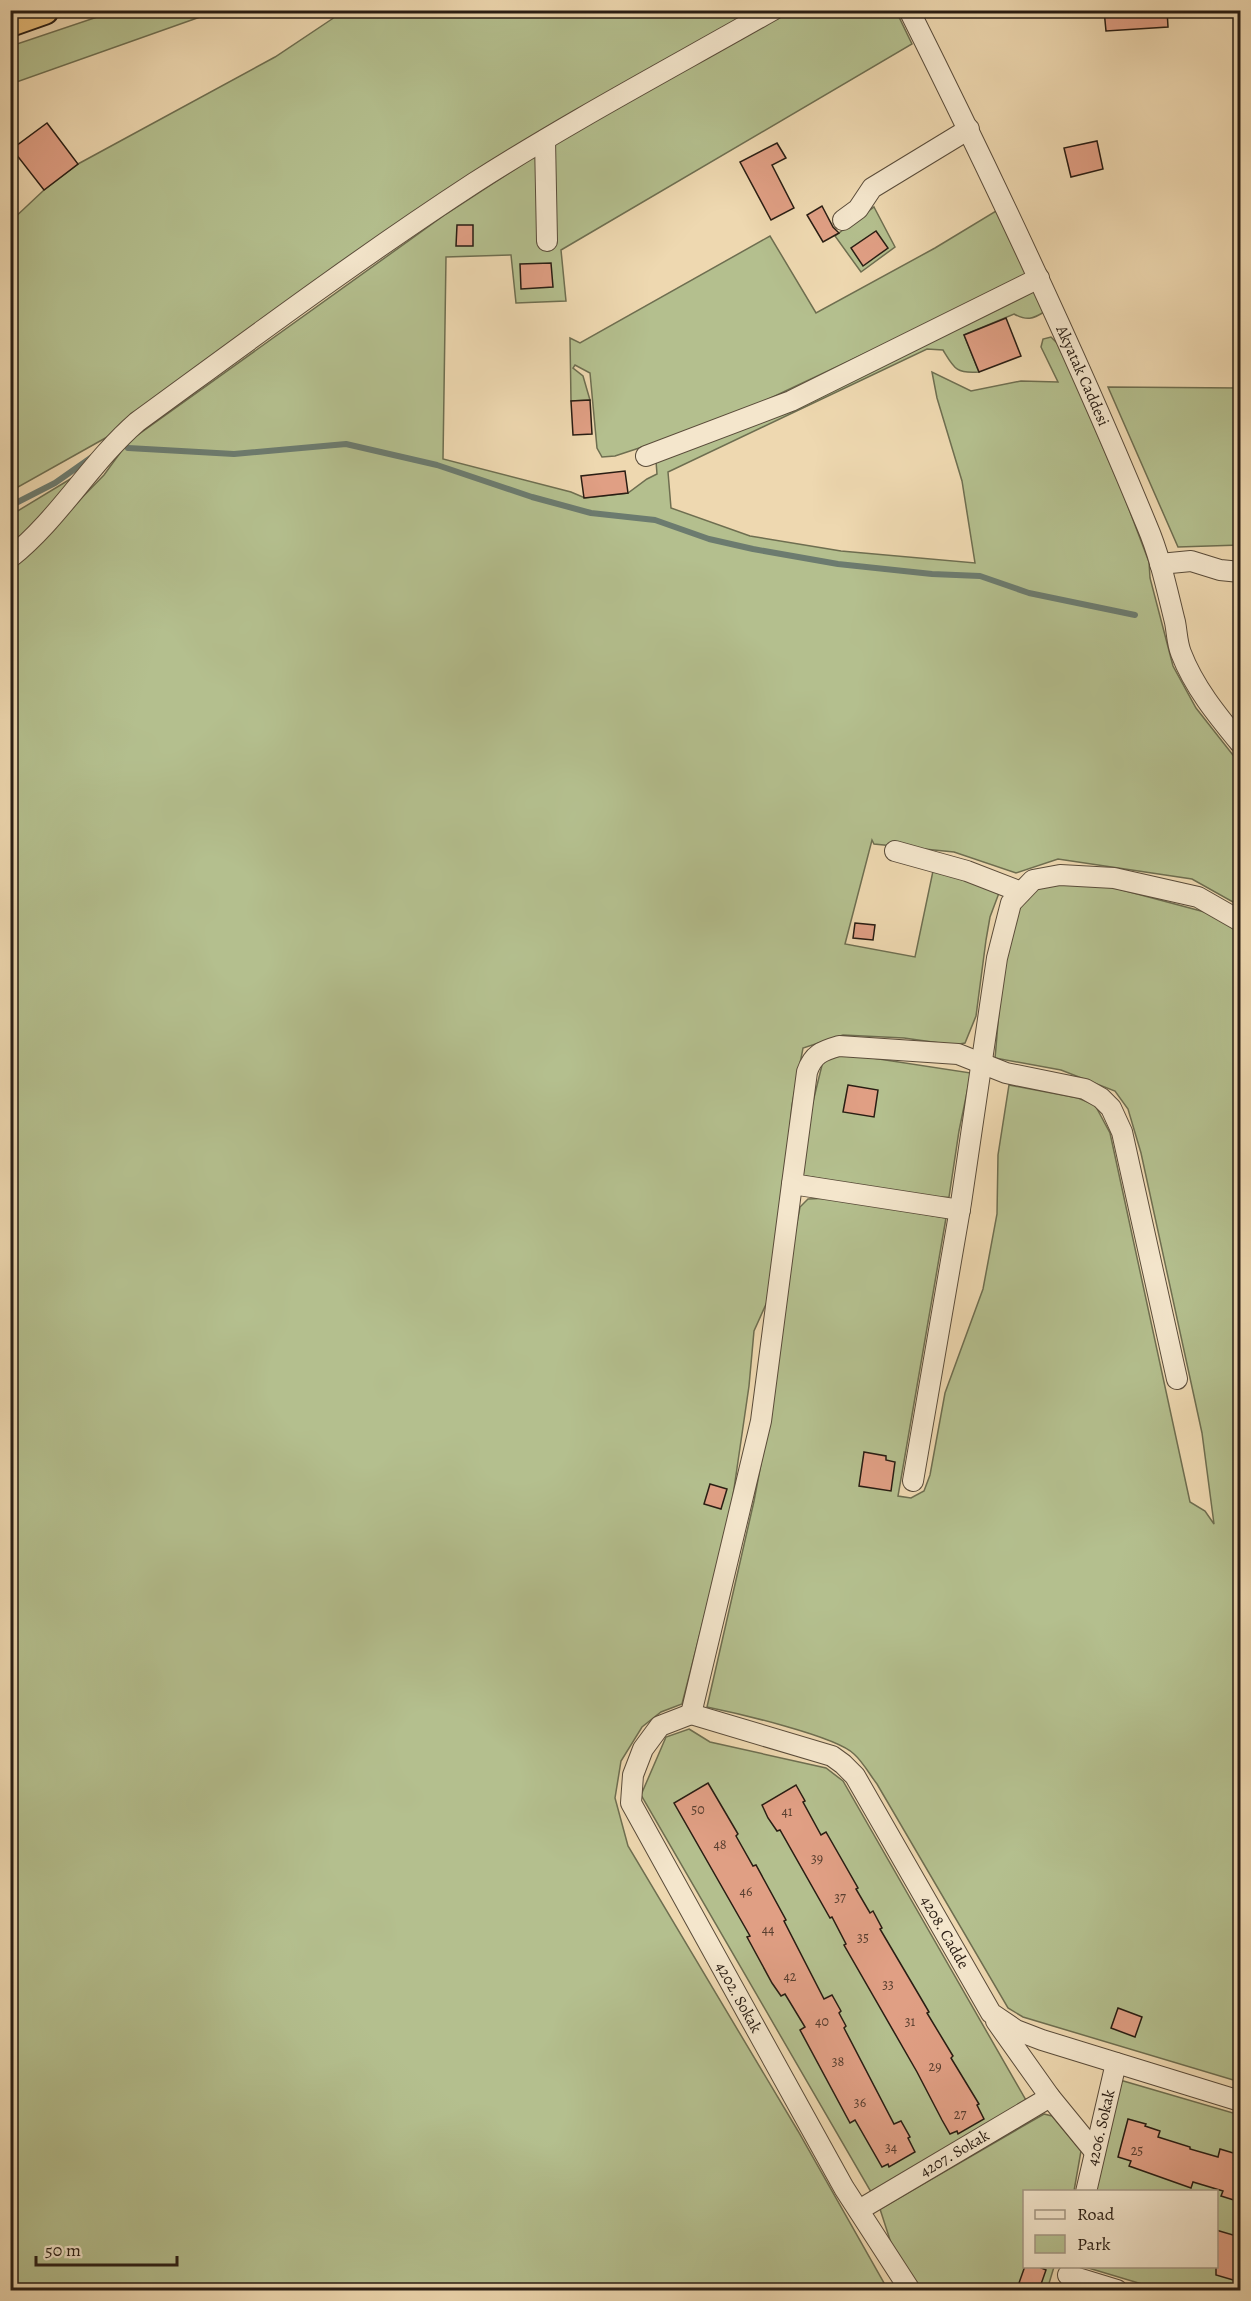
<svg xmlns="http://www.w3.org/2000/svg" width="1251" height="2301" font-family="Alegreya,serif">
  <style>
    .green { fill: #b4bf8e; stroke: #6e6e50; stroke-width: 1.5 }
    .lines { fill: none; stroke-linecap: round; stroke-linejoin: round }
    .stream { stroke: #6c7b6f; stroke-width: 6 }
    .building { fill: #e09f84; stroke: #291d13; stroke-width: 1.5 }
    .minor-casing { stroke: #5a4c3a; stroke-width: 22 }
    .highway-casing { stroke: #291d13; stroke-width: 32 }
    .minor { stroke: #f4e6cc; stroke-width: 20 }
    .highway { stroke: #e7bc78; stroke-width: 28 }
    .labels { text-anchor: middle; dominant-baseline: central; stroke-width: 5; stroke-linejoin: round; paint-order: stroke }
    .number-label { font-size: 14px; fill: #573e2f }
    .street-label { font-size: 16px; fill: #291d13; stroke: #f4e6cc }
  </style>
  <rect width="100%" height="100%" fill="#eed8b0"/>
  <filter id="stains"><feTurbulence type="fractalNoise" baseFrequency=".00333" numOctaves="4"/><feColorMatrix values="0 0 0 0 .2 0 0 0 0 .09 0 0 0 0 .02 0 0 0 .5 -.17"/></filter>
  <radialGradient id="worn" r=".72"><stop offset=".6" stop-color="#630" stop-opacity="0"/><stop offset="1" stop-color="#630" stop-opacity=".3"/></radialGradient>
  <g class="green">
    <path d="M 118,10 L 217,11 L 11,84 L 11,46 Z"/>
    <path d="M 342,11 L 764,11 L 520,146 L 109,436 L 11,491 L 11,221 L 44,190 L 78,164 L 275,57 L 332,19 Z"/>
    <path d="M 789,11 L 896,11 L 912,44 L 561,250 L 566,301 L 516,303 L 511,255 L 446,257 L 443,459 L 571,492 L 585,498 L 628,493 L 647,479 L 657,474 L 656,461 L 1035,289 L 1044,312 C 1033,319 1027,321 1014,314 L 964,335 L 979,372 C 956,374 954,368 943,350 L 927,349 L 668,472 L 671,508 L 750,536 L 841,551 L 975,563 L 962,481 L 937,398 L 932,372 L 971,391 L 1021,381 L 1058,382 L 1041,347 L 1043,339 L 1051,337 L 1059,345 L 1124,496 L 1149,562 L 1150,578 L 1173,666 L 1196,708 L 1240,764 L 1240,906 L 1192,879 L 1058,859 L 1016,873 L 954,852 L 874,844 L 872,840 L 845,944 L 915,957 L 933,871 L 949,873 L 999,893 L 990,917 L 986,940 L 976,1016 L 965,1043 L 954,1045 L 904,1038 L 843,1035 L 803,1048 L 792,1105 L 783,1203 L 767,1302 L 754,1331 L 749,1386 L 730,1516 L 682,1704 L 661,1712 L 642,1727 L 621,1761 L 615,1798 L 628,1846 L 798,2131 L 888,2290 L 11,2290 L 11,570 L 104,475 L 128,442 L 446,214 L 555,143 Z"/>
    <path d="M 874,207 L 895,247 L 861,272 L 835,236 Z"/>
    <path d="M 996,211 L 1029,276 L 724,420 L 615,456 L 602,457 L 597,448 L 590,373 L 575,365 L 573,368 L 583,376 L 590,400 L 571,401 L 570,338 L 580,343 L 770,236 L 816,313 L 935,248 Z"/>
    <path d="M 1108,387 L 1240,388 L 1240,545 L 1178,547 Z"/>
    <path d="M 77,475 L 11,554 L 11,515 Z"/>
    <path d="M 1052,883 L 1096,883 L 1216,915 L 1240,931 L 1240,2082 L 1023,2017 L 1008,2008 L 877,1784 C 870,1775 863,1762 854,1754 C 836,1736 736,1713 707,1707 L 754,1501 L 771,1411 L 792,1248 L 800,1207 L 808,1199 L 831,1198 L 946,1218 L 898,1496 L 911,1498 L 924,1491 L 930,1475 L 945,1393 L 983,1289 L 997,1214 L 998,1155 L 1009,1085 L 1078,1098 L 1095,1105 L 1110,1133 L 1190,1502 L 1205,1511 L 1214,1524 L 1202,1433 L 1141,1153 L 1128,1109 L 1115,1091 L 1061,1070 L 995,1058 C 999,1020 1002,917 1031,893 C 1037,889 1046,886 1052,883 Z"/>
    <path d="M 833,1052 L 971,1073 L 959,1131 L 949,1197 L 930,1198 L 800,1175 L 811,1110 L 823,1061 Z"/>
    <path d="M 689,1729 L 710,1742 L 826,1768 L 843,1781 L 1027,2102 L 871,2192 L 641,1795 L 666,1737 Z"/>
    <path d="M 1120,2080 L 1240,2115 L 1240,2290 L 1162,2290 L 1085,2267 L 1216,2266 L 1216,2192 L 1096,2191 Z"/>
    <path d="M 1044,2114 L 1052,2116 L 1081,2151 L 1074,2191 L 1024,2192 L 1024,2266 L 1054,2267 L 1047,2290 L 921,2290 L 891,2243 L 880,2209 Z"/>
  </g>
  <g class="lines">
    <g class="stream">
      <path d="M 128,448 L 234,454 L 346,444 L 437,465 L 532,497 L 591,513 L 655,520 L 709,539 L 753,549 L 838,564 L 932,574 L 980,576 L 1029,593 L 1135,615"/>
      <path d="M 10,506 L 55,483 L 92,457"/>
    </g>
  </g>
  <g class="building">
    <path d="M 1104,10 L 1167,10 L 1168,27 L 1106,31 Z"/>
    <path d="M 47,123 L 78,164 L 44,190 L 12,149 Z"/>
    <path d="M 1097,141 L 1103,169 L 1071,177 L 1064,148 Z"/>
    <path d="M 777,143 L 786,158 L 772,165 L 794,208 L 771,220 L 740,162 Z"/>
    <path d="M 822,206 L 833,227 L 839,233 L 823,242 L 807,215 Z"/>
    <path d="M 457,225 L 473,225 L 473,246 L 456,246 Z"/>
    <path d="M 876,231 L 888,248 L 863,266 L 851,248 Z"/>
    <path d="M 551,263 L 553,287 L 521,289 L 520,264 Z"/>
    <path d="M 1006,318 L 1021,356 L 979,372 L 964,335 Z"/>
    <path d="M 590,400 L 592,434 L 573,435 L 571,401 Z"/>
    <path d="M 625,471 L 628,493 L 584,498 L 581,476 Z"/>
    <path d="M 855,923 L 875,925 L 873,940 L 853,938 Z"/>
    <path d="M 848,1085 L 878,1090 L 874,1117 L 843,1112 Z"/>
    <path d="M 864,1452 L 886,1456 L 886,1460 L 895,1462 L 891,1491 L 859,1486 Z"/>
    <path d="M 710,1484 L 727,1489 L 721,1509 L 704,1504 Z"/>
    <path d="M 708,1783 L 738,1834 L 736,1836 L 753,1866 L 756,1865 L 786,1920 L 784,1921 L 824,1999 L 832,1995 L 841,2011 L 839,2013 L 846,2026 L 844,2028 L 894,2124 L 901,2121 L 910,2137 L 908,2138 L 915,2152 L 889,2167 L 888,2164 L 882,2167 L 855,2120 L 850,2123 L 800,2030 L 805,2027 L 785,1994 L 781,1996 L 772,1983 L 747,1937 L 750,1936 L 674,1803 Z"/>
    <path d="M 796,1785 L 805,1801 L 803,1802 L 821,1835 L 826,1832 L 858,1888 L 856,1889 L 870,1913 L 873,1911 L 882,1928 L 880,1929 L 919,1995 L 929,2012 L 927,2013 L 953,2056 L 951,2058 L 979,2104 L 977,2105 L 984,2119 L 958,2134 L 957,2131 L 950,2134 L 942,2120 L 917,2072 L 844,1945 L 846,1944 L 832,1917 L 830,1918 L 780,1830 L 777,1831 L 768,1818 L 762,1805 Z"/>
    <path d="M 1118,2008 L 1142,2017 L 1135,2037 L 1111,2028 Z"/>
    <path d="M 1128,2119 L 1146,2124 L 1145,2126 L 1160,2131 L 1158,2137 L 1190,2147 L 1190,2149 L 1218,2157 L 1220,2149 L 1240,2155 L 1240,2202 L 1221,2196 L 1223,2191 L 1193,2182 L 1191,2188 L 1129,2166 L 1131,2161 L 1118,2157 Z"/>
    <path d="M 1216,2230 L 1240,2237 L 1240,2282 L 1216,2275 Z"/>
    <path d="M 1025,2266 L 1037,2266 L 1046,2270 L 1039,2290 L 1019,2283 Z"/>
  </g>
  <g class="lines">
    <g class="minor-casing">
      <g id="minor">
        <path id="s1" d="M 909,10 C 994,180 1075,351 1147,526 C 1160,556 1167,590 1175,622 C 1177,632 1177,643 1181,653 C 1194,687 1217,715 1240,743"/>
        <path d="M 545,140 L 547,241"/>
        <path d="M 843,220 L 858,209 L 872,188 L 969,129"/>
        <path d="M 646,456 L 791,401 L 1039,278"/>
        <path d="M 10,558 C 59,519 90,463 137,422 C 248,341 359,258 474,183 C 571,121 673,67 773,10"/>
        <path d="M 1160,564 L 1191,561 L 1220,570 L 1240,572"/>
        <path d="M 895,851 L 967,871 L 1021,892"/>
        <path d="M 960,1210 L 792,1184 L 807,1072 C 813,1054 822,1051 839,1046 L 958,1054 L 1006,1073 L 1085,1089 L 1101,1098 L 1111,1108 L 1122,1132 L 1177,1379"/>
        <path d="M 913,1481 L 961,1203 L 997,958 L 1011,903 L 1033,880 L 1060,875 L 1114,878 L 1198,897 L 1240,921"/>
        <path id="s2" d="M 691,1714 L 832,1756 L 843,1764 L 855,1776 L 991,2013 L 1016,2030 L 1042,2040 L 1240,2101"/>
        <path id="s3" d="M 691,1714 L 660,1726 L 643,1749 L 633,1775 L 631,1803 L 844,2188 L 910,2290"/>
        <path d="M 691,1714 L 761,1421 L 792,1184"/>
        <path d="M 996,2021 L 1050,2097 L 1095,2152"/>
        <path id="s4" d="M 1086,2192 L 1116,2063"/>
        <path id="s5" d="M 859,2210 L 1050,2097"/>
        <path d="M 1068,2275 L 1117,2290"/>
      </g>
    </g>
    <g class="highway-casing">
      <path id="highway" d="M 10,22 L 44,10"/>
    </g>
    <use href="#minor" class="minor"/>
    <use href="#highway" class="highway"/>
  </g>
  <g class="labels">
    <g class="number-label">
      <text x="698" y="1809">50</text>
      <text x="787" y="1811">41</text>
      <text x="720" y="1844">48</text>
      <text x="817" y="1858">39</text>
      <text x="746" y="1891">46</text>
      <text x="840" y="1897">37</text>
      <text x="768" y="1929">44</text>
      <text x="863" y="1937">35</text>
      <text x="790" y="1976">42</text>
      <text x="888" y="1984">33</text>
      <text x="822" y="2021">40</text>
      <text x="910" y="2021">31</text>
      <text x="838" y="2061">38</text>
      <text x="935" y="2066">29</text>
      <text x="860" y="2102">36</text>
      <text x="960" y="2114">27</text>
      <text x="891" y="2147">34</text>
      <text x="1137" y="2150">25</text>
    </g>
    <g class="street-label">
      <text stroke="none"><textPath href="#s1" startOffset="405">Akyatak Caddesi</textPath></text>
      <text stroke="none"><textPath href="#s2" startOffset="358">4208. Cadde</textPath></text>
      <text stroke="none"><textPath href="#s3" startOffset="340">4202. Sokak</textPath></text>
      <text stroke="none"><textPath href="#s4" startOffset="66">4206. Sokak</textPath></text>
      <text stroke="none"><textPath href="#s5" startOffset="111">4207. Sokak</textPath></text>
    </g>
  </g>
  <rect width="1251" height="2301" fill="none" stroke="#eed8b0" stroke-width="36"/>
  <rect x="12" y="12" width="1227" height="2277" fill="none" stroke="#291d13" stroke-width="3"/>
  <rect x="18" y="18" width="1215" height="2265" fill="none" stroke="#291d13" stroke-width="1.5"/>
  <rect x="1023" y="2190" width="195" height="78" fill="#f4e6cc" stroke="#a39682" stroke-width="1.5"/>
  <rect x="1035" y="2210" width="30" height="9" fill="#f4e6cc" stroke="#a39682" stroke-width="1.5"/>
  <text x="1077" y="2220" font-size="18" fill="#291d13">Road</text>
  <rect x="1035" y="2235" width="30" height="18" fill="#b4bf8e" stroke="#a39682" stroke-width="1.5"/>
  <text x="1077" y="2250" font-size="18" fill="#291d13">Park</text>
  <path d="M36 2256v9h141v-9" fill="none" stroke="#291d13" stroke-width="3"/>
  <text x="45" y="2256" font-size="18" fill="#291d13" stroke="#f4e6cc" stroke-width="4.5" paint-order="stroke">50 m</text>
  <rect width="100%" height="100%" filter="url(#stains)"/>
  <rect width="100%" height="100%" fill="url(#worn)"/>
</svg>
